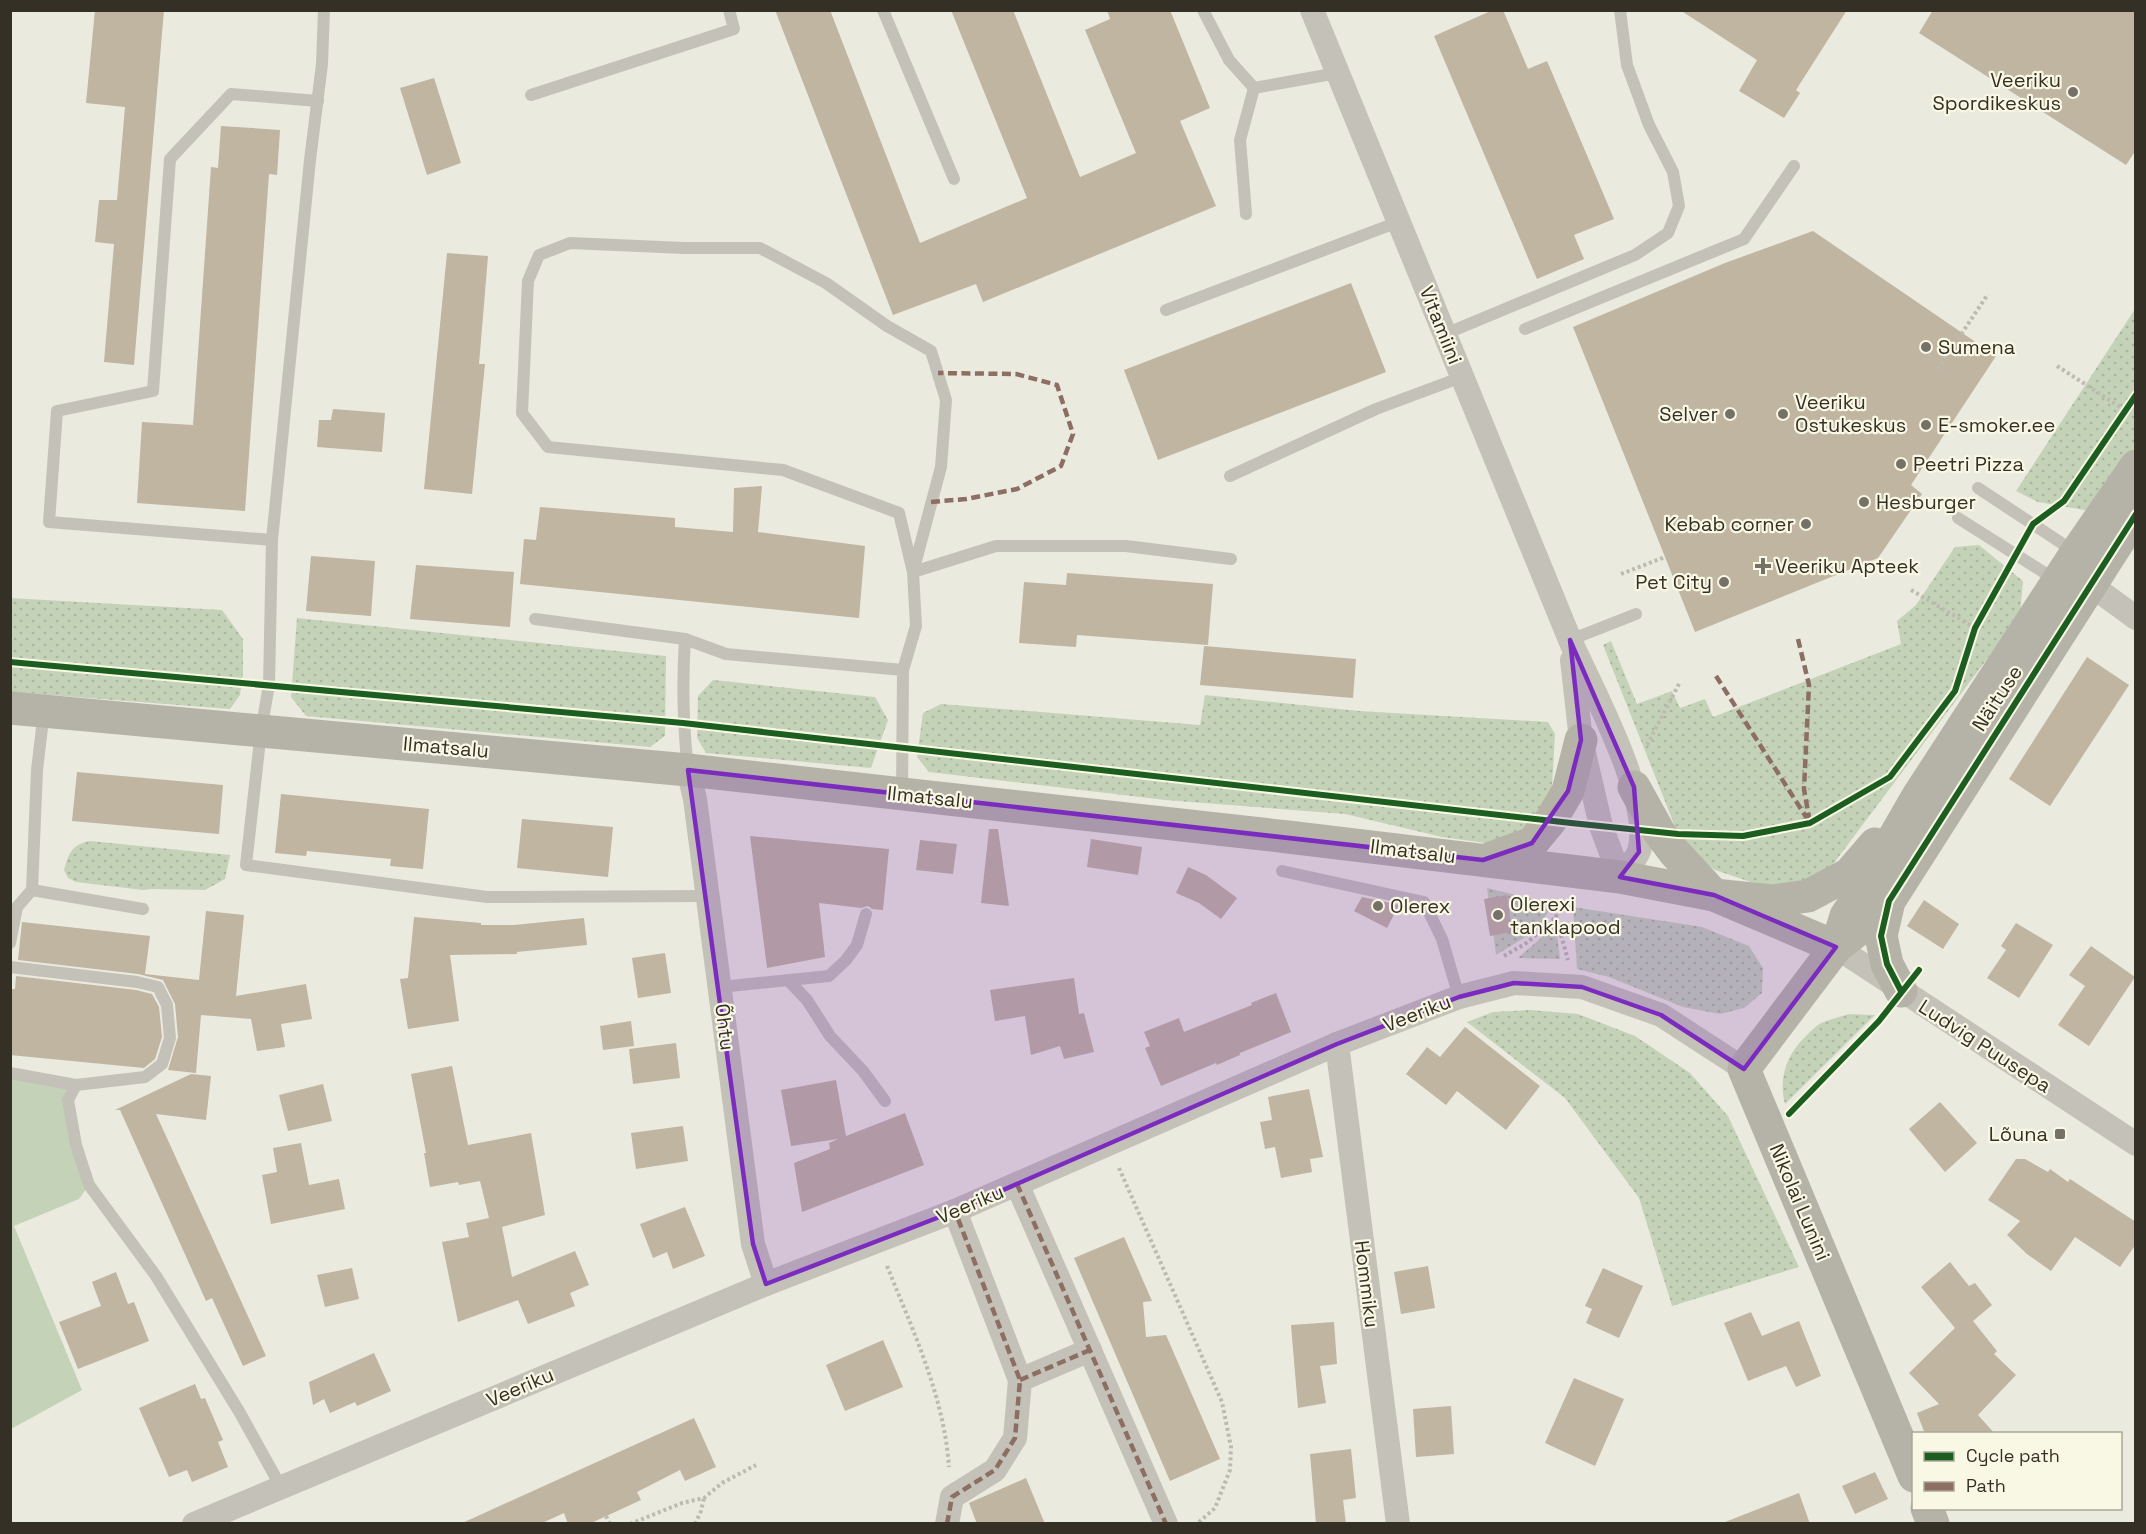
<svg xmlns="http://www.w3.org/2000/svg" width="2146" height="1534" font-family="'Space Grotesk',sans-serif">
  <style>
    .grass { fill: url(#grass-dots) }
    .park { fill: #c4d3b8 }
    .building { fill: #bfb5a0 }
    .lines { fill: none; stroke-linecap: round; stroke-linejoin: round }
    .path { stroke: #bdbbb0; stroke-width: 4; stroke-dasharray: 3 3; stroke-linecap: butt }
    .lane { stroke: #c4c2b8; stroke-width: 12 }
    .street { stroke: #c4c2b8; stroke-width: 24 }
    .secondary { stroke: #b5b3a8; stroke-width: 33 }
    .quiet { stroke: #8d6e63; stroke-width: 4.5; stroke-dasharray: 9 4.5; stroke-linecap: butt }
    .cycleway-casing { stroke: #f9f8e5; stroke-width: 10 }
    .cycleway { stroke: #1b5e20; stroke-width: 6 }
    .marked { fill: #7b2cbf; fill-opacity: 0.2; stroke: #7b2cbf; stroke-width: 4.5; stroke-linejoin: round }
    .poi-dot { fill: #757167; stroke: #f9f8e5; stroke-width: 2 }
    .labels { text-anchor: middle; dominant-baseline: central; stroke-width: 4.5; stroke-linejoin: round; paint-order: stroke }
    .poi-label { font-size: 20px; fill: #353026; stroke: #f9f8e5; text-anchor: start }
    .street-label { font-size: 20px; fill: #353026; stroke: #f9f8e5 }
  </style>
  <defs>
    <pattern id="grass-dots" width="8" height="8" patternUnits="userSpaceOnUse" patternTransform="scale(1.5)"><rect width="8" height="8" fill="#c4d3b8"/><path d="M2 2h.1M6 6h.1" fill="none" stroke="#a9b59e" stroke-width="1.8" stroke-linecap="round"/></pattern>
  </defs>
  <rect width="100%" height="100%" fill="#ebeadf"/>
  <g class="grass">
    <path d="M 2135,309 L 2135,447 L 2090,511 L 2038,502 L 2016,491 Z"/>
    <path d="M 1979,545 L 2023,581 L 2020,615 L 1828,871 L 1802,883 L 1760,885 L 1715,870 L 1688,851 L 1678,834 L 1603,645 L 1611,641 L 1637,704 L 1672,691 L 1680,708 L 1705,699 L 1713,717 L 1901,644 L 1897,621 L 1916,605 L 1955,547 Z"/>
    <path d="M 10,598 L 222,610 L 243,639 L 243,672 L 240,695 L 230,709 L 11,692 Z"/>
    <path d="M 297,618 L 666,656 L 665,736 L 650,747 L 306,716 L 291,697 Z"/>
    <path d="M 713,680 L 875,697 L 888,720 L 871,768 L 706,753 L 697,738 L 698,696 Z"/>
    <path d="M 1205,695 L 1359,711 L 1548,722 L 1555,734 L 1552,788 L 1527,830 L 1493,844 L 1442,837 L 1345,814 L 1165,800 L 929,772 L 917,757 L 923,713 L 941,704 L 1200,725 Z"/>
    <path d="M 90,841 L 230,855 L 225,879 L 205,890 L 152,889 L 143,890 L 76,882 L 68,878 L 64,870 C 69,853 71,845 90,841 Z"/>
    <path d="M 1487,888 L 1553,904 L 1537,930 L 1496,955 Z"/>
    <path d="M 1573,907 L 1702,927 L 1749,946 L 1763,968 L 1762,993 L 1744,1008 L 1720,1014 L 1683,1007 L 1609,977 L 1577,969 Z"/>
    <path d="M 1556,925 L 1560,959 L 1518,958 Z"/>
    <path d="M 1530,1010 L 1578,1014 L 1635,1036 L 1690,1073 L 1728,1116 L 1799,1267 L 1672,1306 L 1639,1198 L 1565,1098 L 1467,1022 L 1493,1012 Z"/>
    <path d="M 1849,1014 L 1875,1015 L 1785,1104 C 1778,1078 1787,1053 1807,1035 C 1811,1031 1816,1026 1821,1023 C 1830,1019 1840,1017 1849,1014 Z"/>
  </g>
  <path class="park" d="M 10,1073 L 76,1085 L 68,1101 L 89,1185 L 79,1199 L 14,1226 L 82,1390 L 11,1429 Z"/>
  <g class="building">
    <path d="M 95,10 L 164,10 L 134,365 L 104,362 L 114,244 L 95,242 L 99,200 L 117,200 L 125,107 L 86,103 Z"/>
    <path d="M 775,10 L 830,10 L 920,243 L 1027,198 L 951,10 L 1013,10 L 1080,177 L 1136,153 L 1085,30 L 1110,19 L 1107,10 L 1170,10 L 1210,108 L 1180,121 L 1216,206 L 983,302 L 976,284 L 893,315 Z"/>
    <path d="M 1493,10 L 1503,10 L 1528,69 L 1547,61 L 1614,219 L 1574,235 L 1584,259 L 1537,279 L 1434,36 Z"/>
    <path d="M 1680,10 L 1847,10 L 1796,90 L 1800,93 L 1784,118 L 1739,91 L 1757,60 Z"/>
    <path d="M 1933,10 L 2136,10 L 2136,150 L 2126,165 L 1919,33 Z"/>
    <path d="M 434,78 L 461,163 L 427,175 L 400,88 Z"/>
    <path d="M 221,126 L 280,130 L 277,175 L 269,174 L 245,511 L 137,503 L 142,422 L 193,425 L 211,167 L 218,168 Z"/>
    <path d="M 1813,231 L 1996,356 L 1911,485 L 1922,494 L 1878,558 L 1695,632 L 1573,327 L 1725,263 Z"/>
    <path d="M 447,253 L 488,256 L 479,364 L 485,364 L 472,494 L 424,489 Z"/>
    <path d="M 1351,283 L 1386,372 L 1158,460 L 1124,370 Z"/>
    <path d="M 333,409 L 385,413 L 382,452 L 317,447 L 319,420 L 331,420 Z"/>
    <path d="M 762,486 L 758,532 L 865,546 L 859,618 L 520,584 L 524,539 L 536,540 L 540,507 L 675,518 L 675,527 L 733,532 L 734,488 Z"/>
    <path d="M 311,556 L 375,561 L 371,616 L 306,611 Z"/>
    <path d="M 416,565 L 514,572 L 510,627 L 410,619 Z"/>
    <path d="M 1067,573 L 1213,584 L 1208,645 L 1077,635 L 1076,647 L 1019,643 L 1024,582 L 1066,585 Z"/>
    <path d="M 1204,646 L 1356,659 L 1353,698 L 1200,685 Z"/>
    <path d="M 2087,657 L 2129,685 L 2050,806 L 2009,779 Z"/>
    <path d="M 77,772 L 223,785 L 219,834 L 72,821 Z"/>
    <path d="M 281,794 L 429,809 L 423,869 L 390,866 L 391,859 L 307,851 L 306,856 L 275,853 Z"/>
    <path d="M 522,819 L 613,827 L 608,877 L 517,868 Z"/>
    <path d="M 989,829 L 998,829 L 1009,906 L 981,903 Z"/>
    <path d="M 750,836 L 889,849 L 883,910 L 872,909 L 868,906 L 861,908 L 819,903 L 825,957 L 767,968 Z"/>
    <path d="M 1091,839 L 1142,847 L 1138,875 L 1087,867 Z"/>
    <path d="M 920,840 L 957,844 L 953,874 L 916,870 Z"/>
    <path d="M 1188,867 L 1206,875 L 1237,898 L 1221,919 L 1199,903 L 1176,893 Z"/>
    <path d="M 1507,895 L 1512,932 L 1490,936 L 1484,899 Z"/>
    <path d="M 1362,897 L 1399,905 L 1387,928 L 1354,911 Z"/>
    <path d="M 1924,900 L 1959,924 L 1943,949 L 1907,926 Z"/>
    <path d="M 206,911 L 244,915 L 236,996 L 306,984 L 312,1019 L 281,1024 L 285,1047 L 257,1051 L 251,1019 L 201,1015 L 196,1073 L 168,1070 L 178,1037 L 175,1004 L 163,980 L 138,974 L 18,960 L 22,922 L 132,934 L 150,936 L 145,974 L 199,980 Z"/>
    <path d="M 414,917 L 481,923 L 481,925 L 514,925 L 584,918 L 587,945 L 517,952 L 517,954 L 450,955 L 459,1021 L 408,1029 L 400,979 L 408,978 Z"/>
    <path d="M 2016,923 L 2053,945 L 2019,998 L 1987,978 L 2006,950 L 2001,946 Z"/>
    <path d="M 2091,946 L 2135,977 L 2089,1046 L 2058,1025 L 2085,986 L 2069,975 Z"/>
    <path d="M 665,953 L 671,993 L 638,998 L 632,958 Z"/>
    <path d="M 16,976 L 136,990 L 152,994 L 159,1007 L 162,1037 L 155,1059 L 144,1068 L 10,1055 L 10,989 L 15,989 Z"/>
    <path d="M 1074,978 L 1079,1014 L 1084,1013 L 1094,1052 L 1064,1059 L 1060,1046 L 1031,1055 L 1025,1016 L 995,1021 L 990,990 Z"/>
    <path d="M 1276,993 L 1291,1032 L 1240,1053 L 1240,1055 L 1217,1065 L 1216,1063 L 1161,1086 L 1145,1048 L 1150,1046 L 1144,1032 L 1179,1018 L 1184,1032 L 1252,1005 L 1251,1003 Z"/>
    <path d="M 631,1021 L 634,1046 L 603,1050 L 600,1026 Z"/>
    <path d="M 1465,1027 L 1540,1086 L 1506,1130 L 1457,1091 L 1446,1105 L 1406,1074 L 1427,1047 L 1440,1057 Z"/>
    <path d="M 676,1043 L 680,1078 L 633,1084 L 629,1049 Z"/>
    <path d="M 452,1066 L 468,1145 L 531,1133 L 545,1215 L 502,1227 L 512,1277 L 575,1251 L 589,1285 L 570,1293 L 575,1306 L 528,1324 L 518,1300 L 458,1322 L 442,1242 L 469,1237 L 466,1223 L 489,1218 L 480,1181 L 459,1185 L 458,1182 L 430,1187 L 424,1153 L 426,1153 L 411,1074 Z"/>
    <path d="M 191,1074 L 211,1076 L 206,1120 L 156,1114 L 266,1356 L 243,1366 L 212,1298 L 206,1301 L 120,1110 L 115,1110 Z"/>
    <path d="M 836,1080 L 846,1136 L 905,1113 L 924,1165 L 802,1212 L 794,1163 L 830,1149 L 829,1143 L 838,1139 L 791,1146 L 781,1090 Z"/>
    <path d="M 323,1084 L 332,1121 L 288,1131 L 279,1095 Z"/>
    <path d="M 1309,1089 L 1323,1157 L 1310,1159 L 1312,1172 L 1281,1178 L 1275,1147 L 1265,1149 L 1260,1122 L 1272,1120 L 1268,1097 Z"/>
    <path d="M 1940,1102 L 1977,1143 L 1945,1172 L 1909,1129 Z"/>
    <path d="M 683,1126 L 688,1161 L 636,1169 L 631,1133 Z"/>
    <path d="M 301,1143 L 309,1185 L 339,1179 L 345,1209 L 271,1224 L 262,1175 L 277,1172 L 273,1148 Z"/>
    <path d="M 2016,1159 L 2025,1159 L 2048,1172 L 2050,1169 L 2068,1182 L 2070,1179 L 2136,1222 L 2136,1244 L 2120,1267 L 2075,1237 L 2051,1271 L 2027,1254 L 2007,1235 L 2020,1221 L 1988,1200 Z"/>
    <path d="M 685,1207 L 705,1256 L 673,1269 L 667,1252 L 653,1258 L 640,1224 Z"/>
    <path d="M 1124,1237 L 1152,1301 L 1143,1302 L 1146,1337 L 1166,1335 L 1220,1459 L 1170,1481 L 1074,1258 Z"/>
    <path d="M 1950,1262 L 1969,1286 L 1975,1283 L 1992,1305 L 1973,1321 L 1997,1351 L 1994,1354 L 2016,1375 L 1978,1415 L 1995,1434 L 1925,1434 L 1917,1413 L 1939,1404 L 1909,1373 L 1955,1328 L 1921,1287 Z"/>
    <path d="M 1428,1266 L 1435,1308 L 1401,1314 L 1394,1272 Z"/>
    <path d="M 352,1268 L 359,1299 L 325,1307 L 317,1275 Z"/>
    <path d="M 1603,1268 L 1643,1286 L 1619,1338 L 1586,1323 L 1592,1309 L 1585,1306 Z"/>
    <path d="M 116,1272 L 128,1304 L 134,1302 L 149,1341 L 78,1369 L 59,1322 L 101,1306 L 92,1282 Z"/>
    <path d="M 1751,1312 L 1762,1336 L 1799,1321 L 1821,1376 L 1796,1387 L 1786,1366 L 1748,1381 L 1724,1323 Z"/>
    <path d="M 1334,1322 L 1337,1364 L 1320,1366 L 1326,1403 L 1298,1408 L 1291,1325 Z"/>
    <path d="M 883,1340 L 903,1387 L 845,1411 L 826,1365 Z"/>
    <path d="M 374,1353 L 391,1391 L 357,1406 L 355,1402 L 330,1413 L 324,1399 L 313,1405 L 309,1382 Z"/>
    <path d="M 1574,1378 L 1624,1399 L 1595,1466 L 1545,1443 Z"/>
    <path d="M 195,1384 L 201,1399 L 205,1398 L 223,1440 L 218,1442 L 228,1467 L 192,1482 L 187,1470 L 169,1477 L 139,1408 Z"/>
    <path d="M 1451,1406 L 1454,1454 L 1416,1457 L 1413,1409 Z"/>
    <path d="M 694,1418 L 716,1467 L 685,1481 L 680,1470 L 637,1492 L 641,1500 L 589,1524 L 568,1524 L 564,1513 L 540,1524 L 460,1524 Z"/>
    <path d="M 1351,1449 L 1356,1498 L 1343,1500 L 1346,1524 L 1316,1524 L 1310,1454 Z"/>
    <path d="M 1875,1472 L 1888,1499 L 1855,1514 L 1842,1486 Z"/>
    <path d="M 1026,1478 L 1045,1524 L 977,1524 L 969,1503 Z"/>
    <path d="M 1799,1493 L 1810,1524 L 1725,1524 L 1725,1522 Z"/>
  </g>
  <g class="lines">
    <g class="path">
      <path d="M 2057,366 L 2125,410"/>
      <path d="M 1938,369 L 1988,294"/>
      <path d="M 1621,574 L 1665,557"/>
      <path d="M 1911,590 L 1975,628"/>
      <path d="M 1647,745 L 1680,682"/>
      <path d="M 1556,917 L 1559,901"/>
      <path d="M 1504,956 L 1528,942 L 1556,917 L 1568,960"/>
      <path d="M 1119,1168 L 1222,1402 L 1231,1447 L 1230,1470 L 1215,1508 L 1197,1524"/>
      <path d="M 887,1266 C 913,1331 944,1396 949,1467"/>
      <path d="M 606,1516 L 610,1524"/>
      <path d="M 630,1524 L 682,1503 L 704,1498 L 722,1483 L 756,1465"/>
      <path d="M 695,1524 L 701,1511 L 704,1498"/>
    </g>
    <g class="lane">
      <path d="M 324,10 L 322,64 L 310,160 L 272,540 L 269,685 L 261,731 L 246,865 L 487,897 L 707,896"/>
      <path d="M 883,10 L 954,179"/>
      <path d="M 1203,10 L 1229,60 L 1254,88 L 1337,73"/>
      <path d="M 531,95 L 734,29 L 729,10"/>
      <path d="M 1246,214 L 1240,140 L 1254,88"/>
      <path d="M 1166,310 L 1398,222"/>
      <path d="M 1525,329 L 1744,239 L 1794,166"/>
      <path d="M 1445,334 L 1635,255 L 1668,233 L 1679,206 L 1673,172 L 1649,125 L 1627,65 L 1620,10"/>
      <path d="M 1230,476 L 1376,409 L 1462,377"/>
      <path d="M 1978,488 L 2075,552"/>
      <path d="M 1958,518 L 2056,580"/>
      <path d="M 272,540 L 49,522 L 57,411 L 153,391 L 170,159 L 231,94 L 318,101"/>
      <path d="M 913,572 L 996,546 L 1126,546 L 1231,559"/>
      <path d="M 535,619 L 685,639 L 726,654 L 903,670 L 902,793"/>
      <path d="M 685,639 C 682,684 683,725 688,770"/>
      <path d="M 1570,640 L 1636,614"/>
      <path d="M 903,670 L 916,626 L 913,572 L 899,513 L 783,470 L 548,447 L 522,413 L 528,281 L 539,255 L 570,243 L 684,248 L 760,248 L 826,283 L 887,326 L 931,351 L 946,400 L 941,467 L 913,572"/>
      <path d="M 1282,871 L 1424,902 L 1442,939 L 1459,997"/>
      <path d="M 32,890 L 143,909"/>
      <path d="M 10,943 L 17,907 L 32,890 L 37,770 L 44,711"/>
      <path d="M 10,967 L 137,982 L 158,987 L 167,1005 L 170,1038 L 162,1064 L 145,1077 L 76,1085 L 68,1100 L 76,1145 L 89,1185 L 156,1276 L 240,1413 L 281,1487"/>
      <path d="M 788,980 L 807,1000 L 830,1036 L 863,1071 L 885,1101"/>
      <path d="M 720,987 L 829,976 L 846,960 L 857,945 L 866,914"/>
      <path d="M 10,1073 L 76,1085"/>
    </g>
    <g class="street">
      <path d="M 1312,10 L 1570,640 C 1591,687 1654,802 1639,851 C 1636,860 1625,870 1620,877"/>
      <path d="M 2084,569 L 2091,585 L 2136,618"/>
      <path d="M 1572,660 L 1581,740 L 1601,826 L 1620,877"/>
      <path d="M 688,770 L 695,799 L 753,1244 L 766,1284"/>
      <path d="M 1836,947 L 2136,1144"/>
      <path d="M 1337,1044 L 1398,1524"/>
      <path d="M 1017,1184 L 1166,1524"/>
      <path d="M 1020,1380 L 1090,1350"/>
      <path d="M 194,1524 L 766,1284 L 955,1211 L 1337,1044 L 1459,997 L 1514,983 L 1582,987 L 1661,1015 L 1744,1069"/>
      <path d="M 947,1524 L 952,1497 L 995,1470 L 1015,1438 L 1020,1380 L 955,1211"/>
    </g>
    <g class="secondary">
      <path d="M 10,708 L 688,770 L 1288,837 L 1620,877 L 1714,895 L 1836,947"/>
      <path d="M 1634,787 L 1659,832 L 1675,853 L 1714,895 L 1772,901 L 1808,896 L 1849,874 L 1875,844"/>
      <path d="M 1491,858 L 1532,843 L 1551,820 L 1568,791 L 1581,740"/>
      <path d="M 1889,901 L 1881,936 L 1887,964 L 1901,991"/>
      <path d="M 1837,945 L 1846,916 L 1866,886 L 1918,796 L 2076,553 L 2136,466"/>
      <path d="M 1914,1476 L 1744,1069 L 1836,947 L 1871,920 L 1889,901 L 2136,514"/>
      <path d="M 1927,1508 L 1933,1524"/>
    </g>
    <g class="quiet">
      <path d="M 931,502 L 966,499 L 1017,489 L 1061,466 L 1073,434 L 1057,385 L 1016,374 L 938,373"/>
      <path d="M 1798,639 L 1809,685 L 1804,789 L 1810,823"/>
      <path d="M 1716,676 L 1808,820"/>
      <path d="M 1017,1184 L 1166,1524"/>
      <path d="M 1020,1380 L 1090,1350"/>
      <path d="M 947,1524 L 952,1497 L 995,1470 L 1015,1438 L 1020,1380 L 955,1211"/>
    </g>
    <g class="cycleway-casing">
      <g id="cycleway">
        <path d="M 10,662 L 683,723 L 1571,823 L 1678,834 L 1743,836 L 1810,823 L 1890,777 L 1955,691 L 1975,628 L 2033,524 L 2064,501 L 2136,395"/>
        <path d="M 1901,991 L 1887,964 L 1881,936 L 1889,901 L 2136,514"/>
        <path d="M 1789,1114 L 1879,1021 L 1919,970"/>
      </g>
    </g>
    <use href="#cycleway" class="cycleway"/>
  </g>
  <path class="marked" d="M 1570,640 L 1634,787 L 1639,852 L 1620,877 L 1714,895 L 1836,947 L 1744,1069 L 1661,1015 L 1582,987 L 1514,983 L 1459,997 L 1337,1044 L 955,1211 L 766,1284 L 753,1244 L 688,770 L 1483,860 L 1532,843 L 1568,791 L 1581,740 Z"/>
  <g class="poi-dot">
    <circle cx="2073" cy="92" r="6"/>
    <circle cx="1926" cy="347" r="6"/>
    <circle cx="1730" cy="414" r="6"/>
    <circle cx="1783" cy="414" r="6"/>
    <circle cx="1926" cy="425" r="6"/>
    <circle cx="1901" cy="464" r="6"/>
    <circle cx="1864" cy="502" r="6"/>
    <circle cx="1806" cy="524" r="6"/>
    <path d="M1760 557h6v6h6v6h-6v6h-6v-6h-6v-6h6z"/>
    <circle cx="1724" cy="582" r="6"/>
    <circle cx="1378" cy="906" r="6"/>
    <circle cx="1498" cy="915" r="6"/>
    <rect x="2054" y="1128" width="12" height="12" rx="3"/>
  </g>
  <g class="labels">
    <g class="poi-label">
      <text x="2061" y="80" text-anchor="end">Veeriku<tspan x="2061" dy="23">Spordikeskus</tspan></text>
      <text x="1938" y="347">Sumena</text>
      <text x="1795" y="402">Veeriku<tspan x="1795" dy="23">Ostukeskus</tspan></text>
      <text x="1718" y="414" text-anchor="end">Selver</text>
      <text x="1938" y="425">E-smoker.ee</text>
      <text x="1913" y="464">Peetri Pizza</text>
      <text x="1876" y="502">Hesburger</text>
      <text x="1794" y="524" text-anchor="end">Kebab corner</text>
      <text x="1775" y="566">Veeriku Apteek</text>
      <text x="1712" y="582" text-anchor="end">Pet City</text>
      <text x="1510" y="904">Olerexi<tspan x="1510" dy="23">tanklapood</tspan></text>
      <text x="1390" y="906">Olerex</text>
      <text x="2048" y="1134" text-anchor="end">Lõuna</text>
    </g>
    <g class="street-label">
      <text transform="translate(1441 325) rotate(68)">Vitamiini</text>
      <text transform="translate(1997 698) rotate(-57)">Näituse</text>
      <text transform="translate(446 747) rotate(5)">Ilmatsalu</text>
      <text transform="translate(930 797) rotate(6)">Ilmatsalu</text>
      <text transform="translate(1413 851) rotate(7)">Ilmatsalu</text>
      <text transform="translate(1417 1013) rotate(-21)">Veeriku</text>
      <text transform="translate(725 1027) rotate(83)">Õhtu</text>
      <text transform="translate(1985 1046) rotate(33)">Ludvig Puusepa</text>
      <text transform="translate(1800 1202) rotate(67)">Nikolai Lunini</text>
      <text transform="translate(970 1204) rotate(-23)">Veeriku</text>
      <text transform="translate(1367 1284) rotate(83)">Hommiku</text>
      <text transform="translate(520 1387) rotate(-23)">Veeriku</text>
    </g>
  </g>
  <rect width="2146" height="1534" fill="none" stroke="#353026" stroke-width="24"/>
  <rect x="1912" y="1432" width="210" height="78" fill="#f9f8e5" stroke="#aba899" stroke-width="1.5"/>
  <rect x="1924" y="1452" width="30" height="9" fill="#1b5e20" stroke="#aba899" stroke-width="1.5"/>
  <text x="1966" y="1462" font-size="18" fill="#353026">Cycle path</text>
  <rect x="1924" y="1482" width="30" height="9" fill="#8d6e63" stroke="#aba899" stroke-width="1.5"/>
  <text x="1966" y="1492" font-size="18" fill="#353026">Path</text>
</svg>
